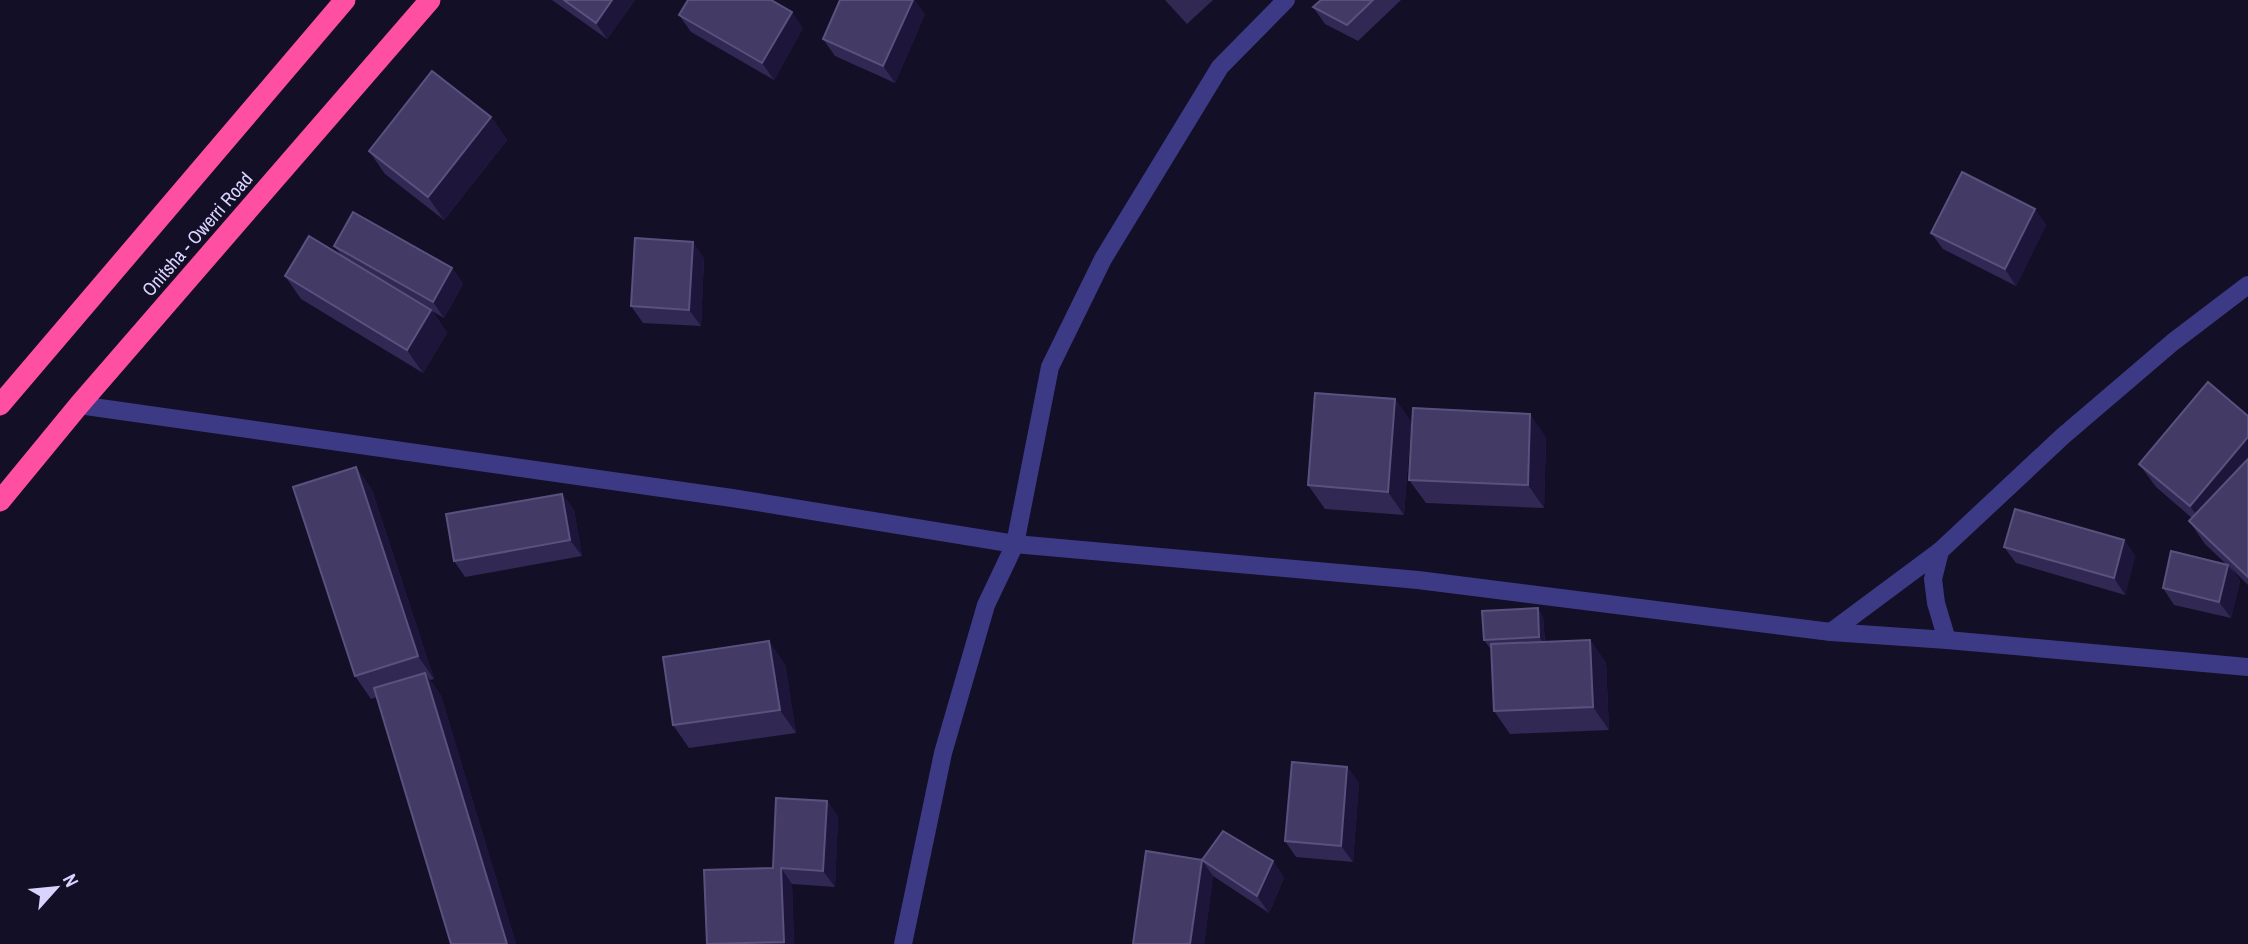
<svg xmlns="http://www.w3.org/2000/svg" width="2248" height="944" font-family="'Archivo Narrow',sans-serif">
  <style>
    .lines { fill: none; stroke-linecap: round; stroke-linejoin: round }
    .street { stroke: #3d3a85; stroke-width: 18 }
    .highway { stroke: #ff4fa3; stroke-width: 21 }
    .wall { fill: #312854 }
    .shaded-wall { fill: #1d163a }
    .building { fill: #433a66; stroke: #5a527e; stroke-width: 2 }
    .labels { text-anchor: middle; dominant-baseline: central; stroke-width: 5; stroke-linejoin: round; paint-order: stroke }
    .street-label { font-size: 19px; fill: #d9d4ff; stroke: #130f26 }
  </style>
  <rect width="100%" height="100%" fill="#130f26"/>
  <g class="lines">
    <g class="street">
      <path d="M 79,405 L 732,498 L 1015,544 L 1418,580 L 1831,632 L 1947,640 L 2248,667"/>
      <path d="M 1940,551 L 1933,579 L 1936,603 L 1947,640"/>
      <path d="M 1831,632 L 1940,551 L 2063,436 L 2173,342 L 2248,285"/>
      <path d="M 903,944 L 943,753 L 986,605 L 1015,544 L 1050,367 L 1103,259 L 1220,67 L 1286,0"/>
    </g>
    <g class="highway">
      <path d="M 0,405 L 345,0"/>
      <path d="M 0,501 L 79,405 L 430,0"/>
    </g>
  </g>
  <g class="wall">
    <path d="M 552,0 L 635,0 L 607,39 Z"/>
    <path d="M 1165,0 L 1213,0 L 1187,24 Z"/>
    <path d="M 1321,0 L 1401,0 L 1358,41 L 1325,24 L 1313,7 Z"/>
    <path d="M 925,14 L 895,83 L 835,56 L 823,39 Z"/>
    <path d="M 679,15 L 803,28 L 774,80 L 691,32 Z"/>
    <path d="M 491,117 L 507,140 L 444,220 L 385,174 L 369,151 Z"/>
    <path d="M 2035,209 L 2046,225 L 2016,286 L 1943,249 L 1931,233 Z"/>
    <path d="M 334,246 L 452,268 L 463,284 L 444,318 L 432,311 L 447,333 L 423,373 L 301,299 L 285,276 L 341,255 Z"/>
    <path d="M 704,258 L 701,326 L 643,323 L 631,306 Z"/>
    <path d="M 1395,399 L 1411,422 L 1404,515 L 1325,509 L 1308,485 Z"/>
    <path d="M 2248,416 L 2248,585 L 2231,568 L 2240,581 L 2231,618 L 2174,605 L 2163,588 L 2227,565 L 2205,544 L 2189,521 L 2192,518 L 2156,487 L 2139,464 Z"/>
    <path d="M 1546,437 L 1544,508 L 1426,503 L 1409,480 Z"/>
    <path d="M 356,467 L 372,490 L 434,679 L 430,680 L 441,696 L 516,944 L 451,944 L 377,697 L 371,699 L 355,676 Z"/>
    <path d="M 562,494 L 574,510 L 582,556 L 465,577 L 454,561 Z"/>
    <path d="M 2124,540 L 2135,556 L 2125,595 L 2016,563 L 2004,547 Z"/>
    <path d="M 1543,616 L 1545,642 L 1590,640 L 1606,663 L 1609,730 L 1510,734 L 1494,711 L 1491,648 L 1490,648 L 1484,640 Z"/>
    <path d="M 785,664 L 796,733 L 689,748 L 673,725 Z"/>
    <path d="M 1347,767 L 1359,783 L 1353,862 L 1296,857 L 1285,841 Z"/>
    <path d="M 827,801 L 838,817 L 835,887 L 792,884 L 794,944 L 707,944 L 773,868 Z"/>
    <path d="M 1202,860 L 1273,861 L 1284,878 L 1269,913 L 1213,876 L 1204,944 Z"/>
  </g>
  <g class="shaded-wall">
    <path d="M 612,0 L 635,0 L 607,39 L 596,23 Z"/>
    <path d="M 913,0 L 915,0 L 925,14 L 895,83 L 883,66 Z"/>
    <path d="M 792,12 L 803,28 L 774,80 L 762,63 Z"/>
    <path d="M 491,117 L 507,140 L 444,220 L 428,197 Z"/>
    <path d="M 2035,209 L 2046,225 L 2016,286 L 2005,269 Z"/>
    <path d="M 693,242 L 704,258 L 701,326 L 689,310 Z"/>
    <path d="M 452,268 L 463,284 L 444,318 L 433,302 Z"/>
    <path d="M 431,310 L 447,333 L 423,373 L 407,350 Z"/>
    <path d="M 1395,399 L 1411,422 L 1404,515 L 1388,492 Z"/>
    <path d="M 1530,414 L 1546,437 L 1544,508 L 1528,485 Z"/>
    <path d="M 2248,437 L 2248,479 L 2206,529 L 2190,506 Z"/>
    <path d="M 356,467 L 372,490 L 434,679 L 418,656 Z"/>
    <path d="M 562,494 L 574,510 L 582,556 L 570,540 Z"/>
    <path d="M 2124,540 L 2135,556 L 2125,595 L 2114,578 Z"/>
    <path d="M 2228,565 L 2240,581 L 2231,618 L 2219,602 Z"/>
    <path d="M 1538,608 L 1543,616 L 1545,645 L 1539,637 Z"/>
    <path d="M 1590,640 L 1606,663 L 1609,730 L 1593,707 Z"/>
    <path d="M 769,641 L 785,664 L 796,733 L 780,710 Z"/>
    <path d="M 425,673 L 441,696 L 516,944 L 507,944 Z"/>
    <path d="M 1347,767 L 1359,783 L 1353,862 L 1341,846 Z"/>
    <path d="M 827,801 L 838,817 L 835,887 L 823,871 Z"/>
    <path d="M 1202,860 L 1213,876 L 1204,944 L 1190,944 Z"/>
    <path d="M 1273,861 L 1284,878 L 1269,913 L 1257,896 Z"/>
    <path d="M 781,868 L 792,884 L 794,944 L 785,944 L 784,942 Z"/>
  </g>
  <g class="building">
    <path d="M 564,0 L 612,0 L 596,23 Z"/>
    <path d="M 688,0 L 771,0 L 792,12 L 762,63 L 679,15 Z"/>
    <path d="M 840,0 L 913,0 L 883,66 L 823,39 Z"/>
    <path d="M 1321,0 L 1373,0 L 1347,25 L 1313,7 Z"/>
    <path d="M 432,71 L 491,117 L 428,197 L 369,151 Z"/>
    <path d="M 1962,172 L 2035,209 L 2005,269 L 1931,233 Z"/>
    <path d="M 353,212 L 452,268 L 433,302 L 334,246 Z"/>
    <path d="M 309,236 L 431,310 L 407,350 L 285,276 Z"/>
    <path d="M 635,238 L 693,242 L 689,310 L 631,306 Z"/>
    <path d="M 2208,382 L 2248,416 L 2248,437 L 2190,506 L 2139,464 Z"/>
    <path d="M 1315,393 L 1395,399 L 1388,492 L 1308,485 Z"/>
    <path d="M 1413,408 L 1530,414 L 1528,485 L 1409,480 Z"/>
    <path d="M 2248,459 L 2248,577 L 2189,521 Z"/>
    <path d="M 356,467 L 418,656 L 355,676 L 293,487 Z"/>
    <path d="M 562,494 L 570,540 L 454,561 L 446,514 Z"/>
    <path d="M 2015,509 L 2124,540 L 2114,578 L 2004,547 Z"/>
    <path d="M 2171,551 L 2228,565 L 2219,602 L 2163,588 Z"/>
    <path d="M 1538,608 L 1539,637 L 1484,640 L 1482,611 Z"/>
    <path d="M 1590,640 L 1593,707 L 1494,711 L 1491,644 Z"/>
    <path d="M 769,641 L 780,710 L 673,725 L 663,657 Z"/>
    <path d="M 425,673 L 507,944 L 451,944 L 374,688 Z"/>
    <path d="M 1292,762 L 1347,767 L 1341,846 L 1285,841 Z"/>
    <path d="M 776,798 L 827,801 L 823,871 L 781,868 L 784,942 L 707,944 L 704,870 L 773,868 Z"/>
    <path d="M 1223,831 L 1273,861 L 1257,896 L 1202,860 L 1190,944 L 1133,944 L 1146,851 L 1202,860 Z"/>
  </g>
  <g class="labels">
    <g class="street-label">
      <text transform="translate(197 234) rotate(-49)">Onitsha - Owerri Road</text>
    </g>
  </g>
  <g transform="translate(56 888) rotate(63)" stroke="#130f26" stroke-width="5" paint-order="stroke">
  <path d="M0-5L12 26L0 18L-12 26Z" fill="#d9d4ff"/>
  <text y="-10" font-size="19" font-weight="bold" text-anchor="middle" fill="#d9d4ff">N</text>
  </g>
</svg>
